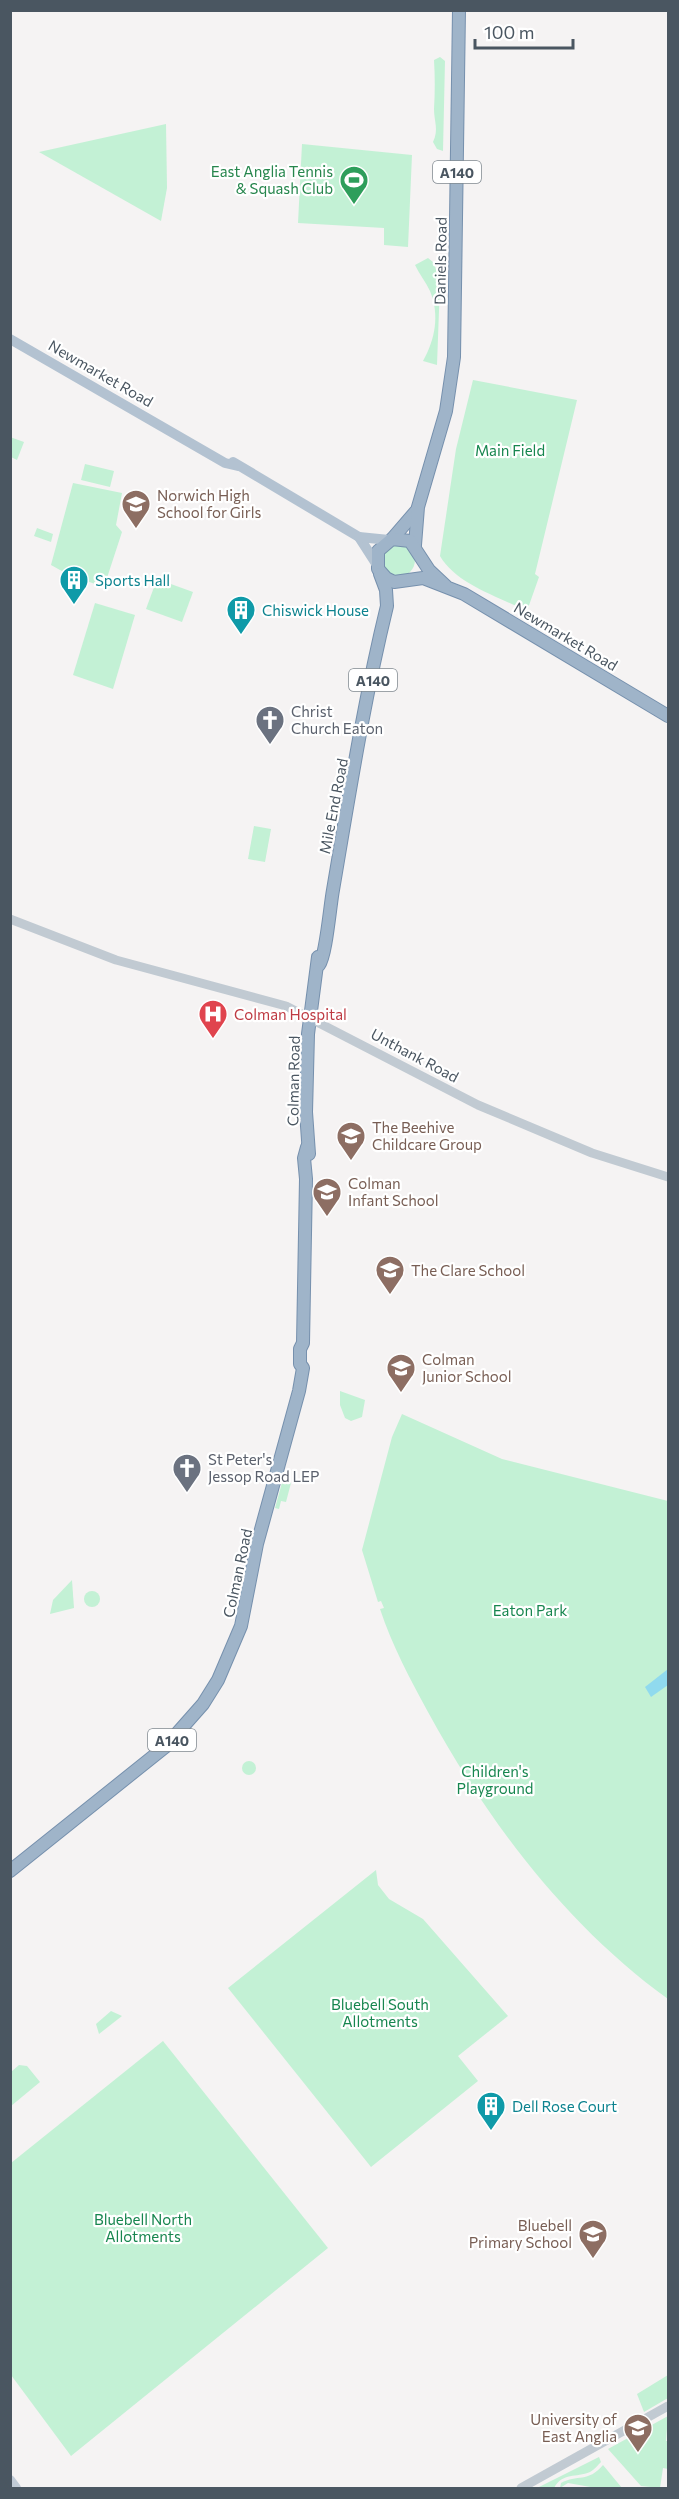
<svg xmlns="http://www.w3.org/2000/svg" width="679" height="2499" font-family="Commissioner,sans-serif">
  <style>
    .green { fill: #c3f1d5 }
    .water { fill: #90daee }
    .lines { fill: none; stroke-linecap: round; stroke-linejoin: round }
    .trunk-casing { stroke: #7690ad; stroke-width: 14 }
    .tertiary { stroke: #c1cad2; stroke-width: 9 }
    .secondary { stroke: #c1cbd6; stroke-width: 10 }
    .primary { stroke: #b3c2d1; stroke-width: 10 }
    .trunk { stroke: #9fb4c9; stroke-width: 12 }
    .labels { text-anchor: middle; dominant-baseline: central; stroke-width: 4.5; stroke-linejoin: round; paint-order: stroke }
    .shield { fill: #fff; stroke: #808990; stroke-width: 1.5 }
    .shield-label { font-size: 14px; font-weight: bold; fill: #4a5661 }
    .leisure-label { font-size: 15px; fill: #27864d; stroke: #fff; text-anchor: end }
    .street-label { font-size: 15px; fill: #4a5661; stroke: #fff }
    .park-label { font-size: 15px; fill: #17864f; stroke: #fff }
    .education-label { font-size: 15px; fill: #785e54; stroke: #fff; text-anchor: start }
    .culture-label { font-size: 15px; fill: #0d838f; stroke: #fff; text-anchor: start }
    .worship-label { font-size: 15px; fill: #5b616d; stroke: #fff; text-anchor: start }
    .health-label { font-size: 15px; fill: #be3a42; stroke: #fff; text-anchor: start }
  </style>
  <rect width="100%" height="100%" fill="#f5f3f3"/>
  <g class="green">
    <path d="M 440,57 L 445,61 L 443,151 L 437,149 L 433,142 C 439,129 434,122 434,109 C 435,93 435,76 434,60 Z"/>
    <path d="M 166,124 L 167,188 L 161,221 L 39,152 Z"/>
    <path d="M 302,144 L 412,155 L 408,247 L 384,245 L 384,228 L 298,223 Z"/>
    <path d="M 428,258 L 434,263 L 440,283 L 437,365 L 423,361 C 435,340 440,315 430,291 C 426,282 419,274 415,265 Z"/>
    <path d="M 473,380 L 577,400 L 535,574 L 539,577 L 527,611 C 499,597 456,584 440,556 L 456,449 Z"/>
    <path d="M 10,437 L 24,442 L 17,460 L 11,457 Z"/>
    <path d="M 85,464 L 114,471 L 110,487 L 81,480 Z"/>
    <path d="M 73,483 L 122,493 L 116,525 L 122,532 L 104,587 L 69,575 L 51,565 Z"/>
    <path d="M 37,528 L 53,534 L 51,542 L 34,536 Z"/>
    <circle cx="398" cy="560" r="17"/>
    <path d="M 157,579 L 193,592 L 182,622 L 146,609 Z"/>
    <path d="M 95,603 L 135,615 L 113,689 L 73,675 Z"/>
    <path d="M 254,826 L 271,829 L 265,862 L 248,859 Z"/>
    <path d="M 340,1391 L 365,1400 L 362,1417 L 351,1421 L 345,1418 L 340,1405 Z"/>
    <path d="M 402,1414 L 502,1459 L 668,1501 L 668,1999 C 567,1926 488,1822 428,1712 C 410,1679 392,1645 380,1609 L 384,1608 L 381,1601 L 378,1602 L 362,1550 L 392,1437 Z"/>
    <path d="M 287,1478 L 291,1483 L 286,1502 L 281,1501 L 279,1509 L 275,1508 L 283,1479 Z"/>
    <path d="M 72,1580 L 74,1608 L 50,1614 L 53,1600 Z"/>
    <circle cx="92" cy="1599" r="8"/>
    <circle cx="249" cy="1768" r="7"/>
    <path d="M 376,1870 L 378,1885 L 389,1899 L 423,1919 L 508,2016 L 458,2056 L 478,2081 L 371,2167 L 228,1988 Z"/>
    <path d="M 111,2011 L 122,2016 L 99,2034 L 96,2024 Z"/>
    <path d="M 163,2041 L 328,2248 L 71,2456 L 11,2375 L 11,2163 Z"/>
    <path d="M 19,2065 L 27,2066 L 40,2082 L 11,2106 L 11,2072 Z"/>
    <path d="M 668,2375 L 668,2398 L 644,2412 L 637,2394 Z"/>
    <path d="M 668,2416 L 666,2441 L 668,2441 L 668,2469 L 663,2468 L 660,2488 L 641,2486 L 608,2449 Z"/>
    <path d="M 599,2457 L 601,2462 C 598,2465 594,2470 590,2472 C 576,2478 563,2472 554,2488 L 537,2488 Z"/>
    <path d="M 603,2465 L 622,2488 L 596,2488 L 568,2483 L 560,2488 L 561,2483 C 577,2474 588,2483 603,2465 Z"/>
  </g>
  <path class="water" d="M 668,1669 L 668,1685 L 651,1697 L 645,1687 Z"/>
  <g class="lines">
    <g class="trunk-casing">
      <g id="trunk">
        <path d="M 392,539 L 417,510"/>
        <path d="M 415,545 L 418,507 L 446,411 L 454,357 L 459,10"/>
        <path d="M 446,586 L 429,570 L 410,541 L 392,539 L 378,551 L 378,569 L 386,578 L 394,582 L 423,578 L 464,594 L 668,716"/>
        <path d="M 319,965 C 326,956 330,906 333,890 C 349,796 364,700 387,606 L 386,590 L 380,574"/>
        <path d="M 309,1154 L 306,1112 L 308,1034 L 318,957"/>
        <path d="M 10,1871 L 165,1747 L 203,1704 L 218,1680 L 241,1626 L 257,1544 L 299,1391 L 303,1368 L 300,1364 L 300,1349 L 303,1343 L 306,1179 L 304,1158 L 307,1147"/>
      </g>
    </g>
    <g class="tertiary">
      <path d="M 10,919 L 116,960 L 286,1006 L 478,1105 L 592,1153 L 668,1177"/>
      <path d="M 521,2488 L 668,2406"/>
    </g>
    <path class="secondary" d="M 10,2480 L 16,2488"/>
    <g class="primary">
      <path d="M 10,339 L 225,463 L 238,466"/>
      <path d="M 233,462 L 359,537 L 377,565"/>
      <path d="M 359,537 L 389,540"/>
    </g>
    <use href="#trunk" class="trunk"/>
  </g>
  <defs>
    <g id="stadium-pin" transform="scale(1.5)"><path d="M0 17L-7.5 6A9.5 9.5 0 1 1 7.5 6Z" fill="#2e9e5b" stroke="#fff"/><path d="M0-5a6.5 5 0 1 0 0 10a6.5 5 0 1 0 0-10ZM-3.5-1.8h7v3.6h-7Z" fill="#fff"/></g>
    <g id="school-pin" transform="scale(1.5)"><path d="M0 17L-7.5 6A9.5 9.5 0 1 1 7.5 6Z" fill="#8d6e63" stroke="#fff"/><path d="M0-5L7-2L0 1L-7-2ZM-4 1L0 2.5L4 1V4Q0 6-4 4Z" fill="#fff"/></g>
    <g id="building-pin" transform="scale(1.5)"><path d="M0 17L-7.5 6A9.5 9.5 0 1 1 7.5 6Z" fill="#0f9aa8" stroke="#fff"/><path d="M-4-6H4V6H1V3H-1V6H-4ZM-2.5-4.3h1.7v1.8h-1.7ZM.8-4.3h1.7v1.8H.8ZM-2.5-1h1.7V.8h-1.7ZM.8-1h1.7V.8H.8Z" fill="#fff"/></g>
    <g id="church-pin" transform="scale(1.5)"><path d="M0 17L-7.5 6A9.5 9.5 0 1 1 7.5 6Z" fill="#6b7280" stroke="#fff"/><path d="M-1.2-6h2.4v3.5h3.3v2.4h-3.3V6h-2.4V-.1h-3.3v-2.4h3.3Z" fill="#fff"/></g>
    <g id="hospital-pin" transform="scale(1.5)"><path d="M0 17L-7.5 6A9.5 9.5 0 1 1 7.5 6Z" fill="#e0444e" stroke="#fff"/><path d="M-5-5h3v3.5h4V-5h3V5h-3V1.5h-4V5h-3Z" fill="#fff"/></g>
    <g id="university-pin" transform="scale(1.5)"><path d="M0 17L-7.5 6A9.5 9.5 0 1 1 7.5 6Z" fill="#8d6e63" stroke="#fff"/><path d="M0-5L7-2L0 1L-7-2ZM-4 1L0 2.5L4 1V4Q0 6-4 4Z" fill="#fff"/></g>
  </defs>
  <g fill-rule="evenodd">
    <use href="#stadium-pin" x="354" y="180"/>
    <use href="#school-pin" x="136" y="504"/>
    <use href="#building-pin" x="74" y="580"/>
    <use href="#building-pin" x="241" y="610"/>
    <use href="#church-pin" x="270" y="720"/>
    <use href="#hospital-pin" x="213" y="1014"/>
    <use href="#school-pin" x="351" y="1136"/>
    <use href="#school-pin" x="327" y="1192"/>
    <use href="#school-pin" x="390" y="1270"/>
    <use href="#school-pin" x="401" y="1368"/>
    <use href="#church-pin" x="187" y="1468"/>
    <use href="#building-pin" x="491" y="2106"/>
    <use href="#school-pin" x="593" y="2234"/>
    <use href="#university-pin" x="638" y="2428"/>
  </g>
  <g class="labels">
    <g class="shield">
      <rect x="433" y="161" width="48" height="22" rx="4.5"/>
      <rect x="349" y="669" width="48" height="22" rx="4.5"/>
      <rect x="148" y="1729" width="48" height="22" rx="4.5"/>
    </g>
    <g class="shield-label">
      <text x="457" y="172">A140</text>
      <text x="373" y="680">A140</text>
      <text x="172" y="1740">A140</text>
    </g>
    <g class="leisure-label">
      <text x="333" y="171">East Anglia Tennis<tspan x="333" dy="17">&amp; Squash Club</tspan></text>
    </g>
    <g class="street-label">
      <text transform="translate(440 261) rotate(-89)">Daniels Road</text>
      <text transform="translate(101 373) rotate(30)">Newmarket Road</text>
      <text transform="translate(566 636) rotate(31)">Newmarket Road</text>
      <text transform="translate(333 806) rotate(-79)">Mile End Road</text>
      <text transform="translate(415 1055) rotate(28)">Unthank Road</text>
      <text transform="translate(293 1081) rotate(-89)">Colman Road</text>
      <text transform="translate(237 1573) rotate(-78)">Colman Road</text>
    </g>
    <g class="park-label">
      <text x="510" y="450">Main Field</text>
      <text x="530" y="1610">Eaton Park</text>
      <text x="495" y="1771">Children's<tspan x="495" dy="17">Playground</tspan></text>
      <text x="380" y="2004">Bluebell South<tspan x="380" dy="17">Allotments</tspan></text>
      <text x="143" y="2219">Bluebell North<tspan x="143" dy="17">Allotments</tspan></text>
    </g>
    <g class="education-label">
      <text x="157" y="495">Norwich High<tspan x="157" dy="17">School for Girls</tspan></text>
      <text x="372" y="1127">The Beehive<tspan x="372" dy="17">Childcare Group</tspan></text>
      <text x="348" y="1183">Colman<tspan x="348" dy="17">Infant School</tspan></text>
      <text x="411" y="1270">The Clare School</text>
      <text x="422" y="1359">Colman<tspan x="422" dy="17">Junior School</tspan></text>
      <text x="572" y="2225" text-anchor="end">Bluebell<tspan x="572" dy="17">Primary School</tspan></text>
      <text x="617" y="2419" text-anchor="end">University of<tspan x="617" dy="17">East Anglia</tspan></text>
    </g>
    <g class="culture-label">
      <text x="95" y="580">Sports Hall</text>
      <text x="262" y="610">Chiswick House</text>
      <text x="512" y="2106">Dell Rose Court</text>
    </g>
    <g class="worship-label">
      <text x="291" y="711">Christ<tspan x="291" dy="17">Church Eaton</tspan></text>
      <text x="208" y="1459">St Peter's<tspan x="208" dy="17">Jessop Road LEP</tspan></text>
    </g>
    <g class="health-label">
      <text x="234" y="1014">Colman Hospital</text>
    </g>
  </g>
  <rect width="679" height="2499" fill="none" stroke="#4a5661" stroke-width="24"/>
  <path d="M475 39v9h98v-9" fill="none" stroke="#4a5661" stroke-width="3"/>
  <text x="484" y="39" font-size="18" fill="#4a5661" stroke="#ffffff" stroke-width="4.5" paint-order="stroke">100 m</text>
</svg>
